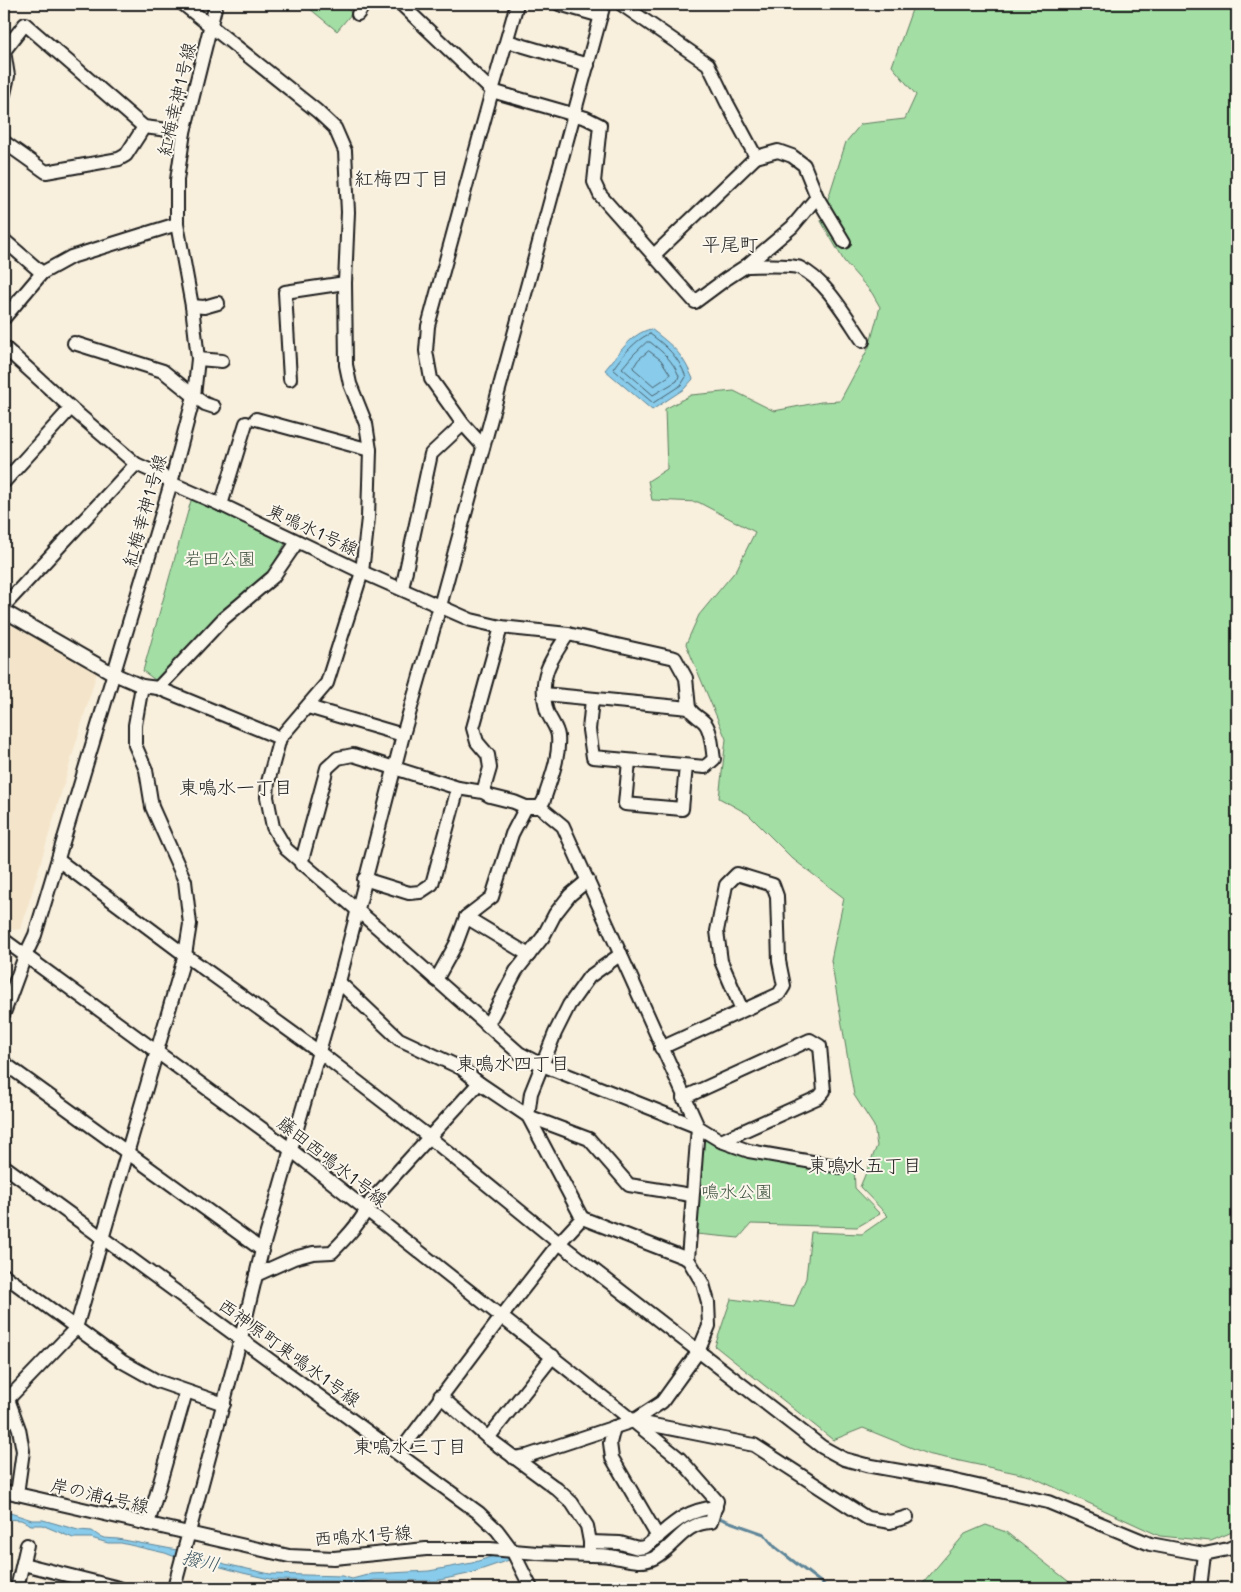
<svg xmlns="http://www.w3.org/2000/svg" width="1241" height="1592" font-family="Mali,'Klee One',sans-serif">
  <style>
    .built { fill: #f4e5ca }
    .green { fill: #a3dea4; stroke: #607d60 }
    .water { fill: #89cbea; stroke: #5d8598 }
    .lines { fill: none; stroke-linecap: round; stroke-linejoin: round }
    .shore { stroke: #48626e; stroke-width: 1 }
    .stream { stroke: #5d8598; stroke-width: 3 }
    .minor-casing { stroke: #1c1c1c; stroke-width: 16 }
    .minor { stroke: #fbf7ec; stroke-width: 12 }
    .labels { text-anchor: middle; dominant-baseline: central; stroke-width: 4; stroke-linejoin: round; paint-order: stroke }
    .street-label { font-size: 18px; fill: #1c1c1c; stroke: #fbf7ec }
    .park-label { font-size: 18px; fill: #445645; stroke: #fbf7ec }
    .neighbourhood-label { font-size: 19px; fill: #1c1c1c; stroke: #fbf7ec }
    .water-label { font-size: 19px; font-style: italic; fill: #425964; stroke: #fbf7ec }
  </style>
  <rect width="100%" height="100%" fill="#f8efdd"/>
  <filter id="ink" filterUnits="userSpaceOnUse"><feTurbulence type="fractalNoise" baseFrequency=".02" numOctaves="2"/><feDisplacementMap in="SourceGraphic" scale="10" xChannelSelector="R" yChannelSelector="G"/><feConvolveMatrix kernelMatrix="1 2 1 2 8 2 1 2 1" color-interpolation-filters="sRGB"/></filter>
  <g filter="url(#ink)">
    <g class="built">
      <path d="M 4,621 L 97,672 L 21,929 L 13,930 L 4,923 Z"/>
      <path d="M 188,1579 L 233,1588 L 186,1588 Z"/>
    </g>
    <g class="green">
      <path d="M 304,4 L 341,4 L 352,13 L 337,31 Z"/>
      <path d="M 914,4 L 1237,4 L 1237,1530 L 1211,1541 L 1160,1536 L 1030,1476 L 927,1454 L 863,1428 L 833,1440 L 715,1346 L 731,1299 L 794,1307 L 806,1278 L 811,1232 L 862,1234 L 888,1216 L 860,1187 L 877,1146 L 874,1126 L 854,1095 L 831,960 L 844,898 L 793,859 L 748,814 L 719,798 L 726,739 L 686,644 L 699,615 L 737,569 L 755,532 L 698,502 L 652,500 L 648,481 L 667,469 L 665,409 L 691,395 L 734,391 L 774,411 L 821,402 L 840,401 L 869,347 L 880,307 L 872,293 L 844,261 L 821,221 L 846,142 L 861,124 L 905,119 L 916,95 L 892,66 Z"/>
      <path d="M 192,497 L 286,542 L 270,570 L 225,609 L 155,680 L 143,671 Z"/>
      <path d="M 706,1139 L 736,1152 L 790,1166 L 801,1164 L 841,1171 L 854,1166 L 855,1188 L 880,1214 L 857,1227 L 751,1224 L 739,1238 L 696,1234 L 703,1141 Z"/>
      <path d="M 986,1525 L 1006,1532 L 1073,1585 L 1074,1588 L 919,1588 L 965,1534 Z"/>
    </g>
    <g class="water">
      <path d="M 651,329 C 673,346 682,353 693,379 L 684,389 L 652,410 L 605,370 C 618,355 631,333 651,329 Z"/>
      <path d="M 4,1511 L 32,1520 L 43,1520 L 78,1530 L 92,1531 L 99,1536 L 104,1538 L 118,1539 L 193,1553 L 199,1558 L 214,1559 L 225,1564 L 270,1574 L 342,1576 L 352,1579 L 371,1574 L 429,1571 L 472,1563 L 509,1551 L 512,1559 L 468,1574 L 435,1581 L 375,1580 L 351,1585 L 339,1581 L 274,1580 L 243,1573 L 221,1567 L 212,1562 L 196,1560 L 191,1563 L 165,1553 L 121,1543 L 108,1543 L 91,1538 L 73,1538 L 42,1525 L 31,1525 L 21,1520 L 4,1519 Z"/>
    </g>
    <g class="lines">
      <g class="shore">
        <path d="M 650,334 C 667,346 679,358 686,377 L 681,385 L 653,403 L 613,369 C 619,359 638,337 650,334 Z"/>
        <path d="M 647,342 L 650,342 C 663,352 673,361 679,376 L 677,381 L 653,395 L 622,368 L 633,355 Z"/>
        <path d="M 649,351 L 661,360 L 670,374 L 669,376 L 654,386 L 633,368 L 638,360 Z"/>
      </g>
      <g class="stream">
        <path d="M 716,1517 L 764,1534 L 775,1547 L 828,1588"/>
        <path d="M 608,1549 L 638,1555 L 648,1552 L 681,1526"/>
      </g>
      <g class="minor-casing">
        <g id="minor">
          <path d="M 183,4 L 317,111 L 335,128 L 345,151 L 348,212 L 345,283 L 346,365 L 350,384 L 366,424 L 370,450 L 368,518 L 362,572 L 327,683 L 280,738 L 268,782 L 267,797 L 273,827 L 286,849 L 378,928 L 519,1053 L 542,1065 L 698,1127 L 721,1141 L 749,1151 L 841,1167"/>
          <path d="M 401,4 L 492,91 L 428,326 L 426,351 L 431,379 L 463,424 L 483,446"/>
          <path d="M 517,4 L 492,91 L 586,118 L 600,125 L 594,182 L 600,195 L 695,302 L 726,279 L 746,266 L 792,227 L 817,197"/>
          <path d="M 559,4 L 601,16"/>
          <path d="M 621,4 L 708,64 L 727,103 L 756,157 L 778,151 L 792,156 L 804,165 L 817,197 L 844,242"/>
          <path d="M 358,14 L 364,4"/>
          <path d="M 507,41 L 588,65"/>
          <path d="M 4,94 L 8,76 L 4,51 L 25,24 L 144,127 L 184,132"/>
          <path d="M 4,142 L 46,172 L 119,159 L 126,155 L 144,127"/>
          <path d="M 4,240 L 42,273"/>
          <path d="M 654,255 L 756,157"/>
          <path d="M 746,266 C 757,266 791,264 800,268 C 826,280 847,318 863,341"/>
          <path d="M 192,306 L 204,307 L 218,303"/>
          <path d="M 4,318 L 42,273 L 71,257 L 177,224"/>
          <path d="M 74,343 L 163,371 L 194,396 L 205,404 L 214,407"/>
          <path d="M 4,347 L 71,408 L 136,464 L 165,477 L 171,483 L 228,508 L 362,572 L 471,620 L 501,627 L 568,634 L 675,658 L 686,678 L 689,708 L 544,694"/>
          <path d="M 198,359 L 222,361"/>
          <path d="M 290,379 L 285,292 L 345,283"/>
          <path d="M 256,419 L 370,450"/>
          <path d="M 4,482 L 71,408"/>
          <path d="M 221,505 L 246,423"/>
          <path d="M 402,589 L 431,454 L 463,424"/>
          <path d="M 4,606 L 136,464"/>
          <path d="M 4,611 L 114,674 L 142,686 L 158,688 L 280,738"/>
          <path d="M 568,634 C 551,659 538,677 546,708 C 548,718 557,726 558,736 C 560,758 550,780 544,800 L 540,807 L 563,826 L 698,1127 L 688,1259 L 703,1284 L 708,1302 L 709,1326 L 698,1352 L 662,1402 L 633,1421 L 680,1459 L 717,1501 L 711,1522 C 683,1523 676,1546 654,1558 C 640,1565 624,1558 609,1556 C 603,1555 596,1555 590,1555"/>
          <path d="M 158,688 L 223,619 L 273,577 L 297,542"/>
          <path d="M 592,699 L 589,730 L 593,757 L 705,767 L 714,759 C 712,749 712,730 704,722 C 698,716 695,717 689,708"/>
          <path d="M 308,707 L 403,735"/>
          <path d="M 629,761 L 625,804 L 682,809 L 686,766"/>
          <path d="M 483,792 L 490,768 L 488,755 L 477,742 L 473,728 L 501,627"/>
          <path d="M 58,860 L 185,955 L 319,1052 L 429,1137 L 559,1243 L 822,1447 L 844,1459 L 866,1465 L 951,1480 L 1048,1502 L 1150,1544 L 1204,1554 L 1228,1549 L 1237,1545"/>
          <path d="M 301,864 L 327,768 L 338,758 L 353,755 L 458,788 L 483,792 L 490,796 L 514,802 L 526,807 L 540,807"/>
          <path d="M 364,879 L 409,893 L 420,892 L 432,884 L 458,788"/>
          <path d="M 466,917 L 529,955"/>
          <path d="M 4,940 L 291,1150 L 633,1421"/>
          <path d="M 436,980 L 456,944 L 466,917 L 492,897 L 512,834 L 526,807"/>
          <path d="M 339,982 L 399,1039 L 461,1068 L 479,1083 L 528,1116 L 589,1139 L 629,1185 L 691,1195"/>
          <path d="M 4,1013 L 25,956 L 35,935 L 171,483 L 194,396 L 198,359 L 192,306 L 177,224 L 177,180 L 184,132 L 216,4"/>
          <path d="M 487,1026 L 516,971 L 543,937 L 555,914 L 570,895 L 588,880"/>
          <path d="M 661,1048 L 779,994 L 784,986 L 779,961 L 777,896 L 773,885 L 737,874 L 726,885 L 717,931 L 721,961 L 742,1010"/>
          <path d="M 4,1063 L 262,1250"/>
          <path d="M 683,1098 L 810,1040 L 820,1046 L 824,1091 L 819,1097 L 721,1141"/>
          <path d="M 4,1166 L 479,1513 L 497,1530 L 512,1550 L 531,1588"/>
          <path d="M 582,1218 L 688,1259"/>
          <path d="M 4,1275 L 123,1362 L 157,1381 L 224,1404"/>
          <path d="M 256,1275 L 294,1258 L 313,1253 L 332,1252 C 347,1237 363,1220 371,1201 L 479,1083"/>
          <path d="M 4,1395 L 8,1399 L 19,1429 L 23,1451 L 17,1494"/>
          <path d="M 440,1396 L 488,1438 L 557,1489 L 572,1503 L 587,1526 L 590,1542"/>
          <path d="M 8,1399 L 76,1328 L 185,955 L 190,924 L 185,881 L 152,807 L 146,770 L 135,745 L 135,725 L 142,686"/>
          <path d="M 614,1427 L 610,1443 L 612,1458 L 658,1537"/>
          <path d="M 488,1438 L 553,1356"/>
          <path d="M 399,1453 L 502,1316 L 559,1243 L 582,1218 L 528,1116 L 531,1093 L 555,1033 L 569,1005 L 589,977 L 621,954"/>
          <path d="M 514,1458 L 527,1456 L 633,1421 L 754,1445 L 867,1518 L 890,1522 L 907,1517"/>
          <path d="M 4,1491 L 289,1556 L 334,1558 L 426,1549 L 490,1549 L 537,1553 L 590,1555 L 590,1542 L 620,1543 L 638,1548 L 645,1547 C 671,1527 681,1511 716,1507"/>
          <path d="M 148,1524 L 186,1392"/>
          <path d="M 23,1564 L 119,1588"/>
          <path d="M 17,1588 L 27,1545"/>
          <path d="M 174,1588 L 241,1338 L 262,1250 L 339,982 L 403,735 L 440,606 L 604,4"/>
          <path d="M 1200,1588 L 1204,1554"/>
        </g>
      </g>
      <use href="#minor" class="minor"/>
    </g>
  </g>
  <g class="labels">
    <g class="street-label">
      <text transform="translate(176 99) rotate(-77)">紅梅幸神1号線</text>
      <text transform="translate(144 510) rotate(-74)">紅梅幸神1号線</text>
      <text transform="translate(313 529) rotate(25)">東鳴水1号線</text>
      <text transform="translate(333 1161) rotate(38)">藤田西鳴水1号線</text>
      <text transform="translate(290 1352) rotate(36)">西神原町東鳴水1号線</text>
      <text transform="translate(100 1495) rotate(13)">岸の浦4号線</text>
      <text transform="translate(363 1535) rotate(-4)">西鳴水1号線</text>
    </g>
    <g class="park-label">
      <text x="220" y="558">岩田公園</text>
      <text x="737" y="1191">鳴水公園</text>
    </g>
    <g class="neighbourhood-label">
      <text x="402" y="177">紅梅四丁目</text>
      <text x="730" y="243">平尾町</text>
      <text x="236" y="786">東鳴水一丁目</text>
      <text x="513" y="1062">東鳴水四丁目</text>
      <text x="865" y="1164">東鳴水五丁目</text>
      <text x="410" y="1445">東鳴水三丁目</text>
    </g>
    <g class="water-label">
      <text transform="translate(201 1560) rotate(13)">撥川</text>
    </g>
  </g>
  <rect width="1241" height="1592" fill="none" stroke="#fbf7ec" stroke-width="20"/>
  <rect x="10" y="10" width="1221" height="1572" fill="none" stroke="#1c1c1c" stroke-width="2" filter="url(#ink)"/>
</svg>
